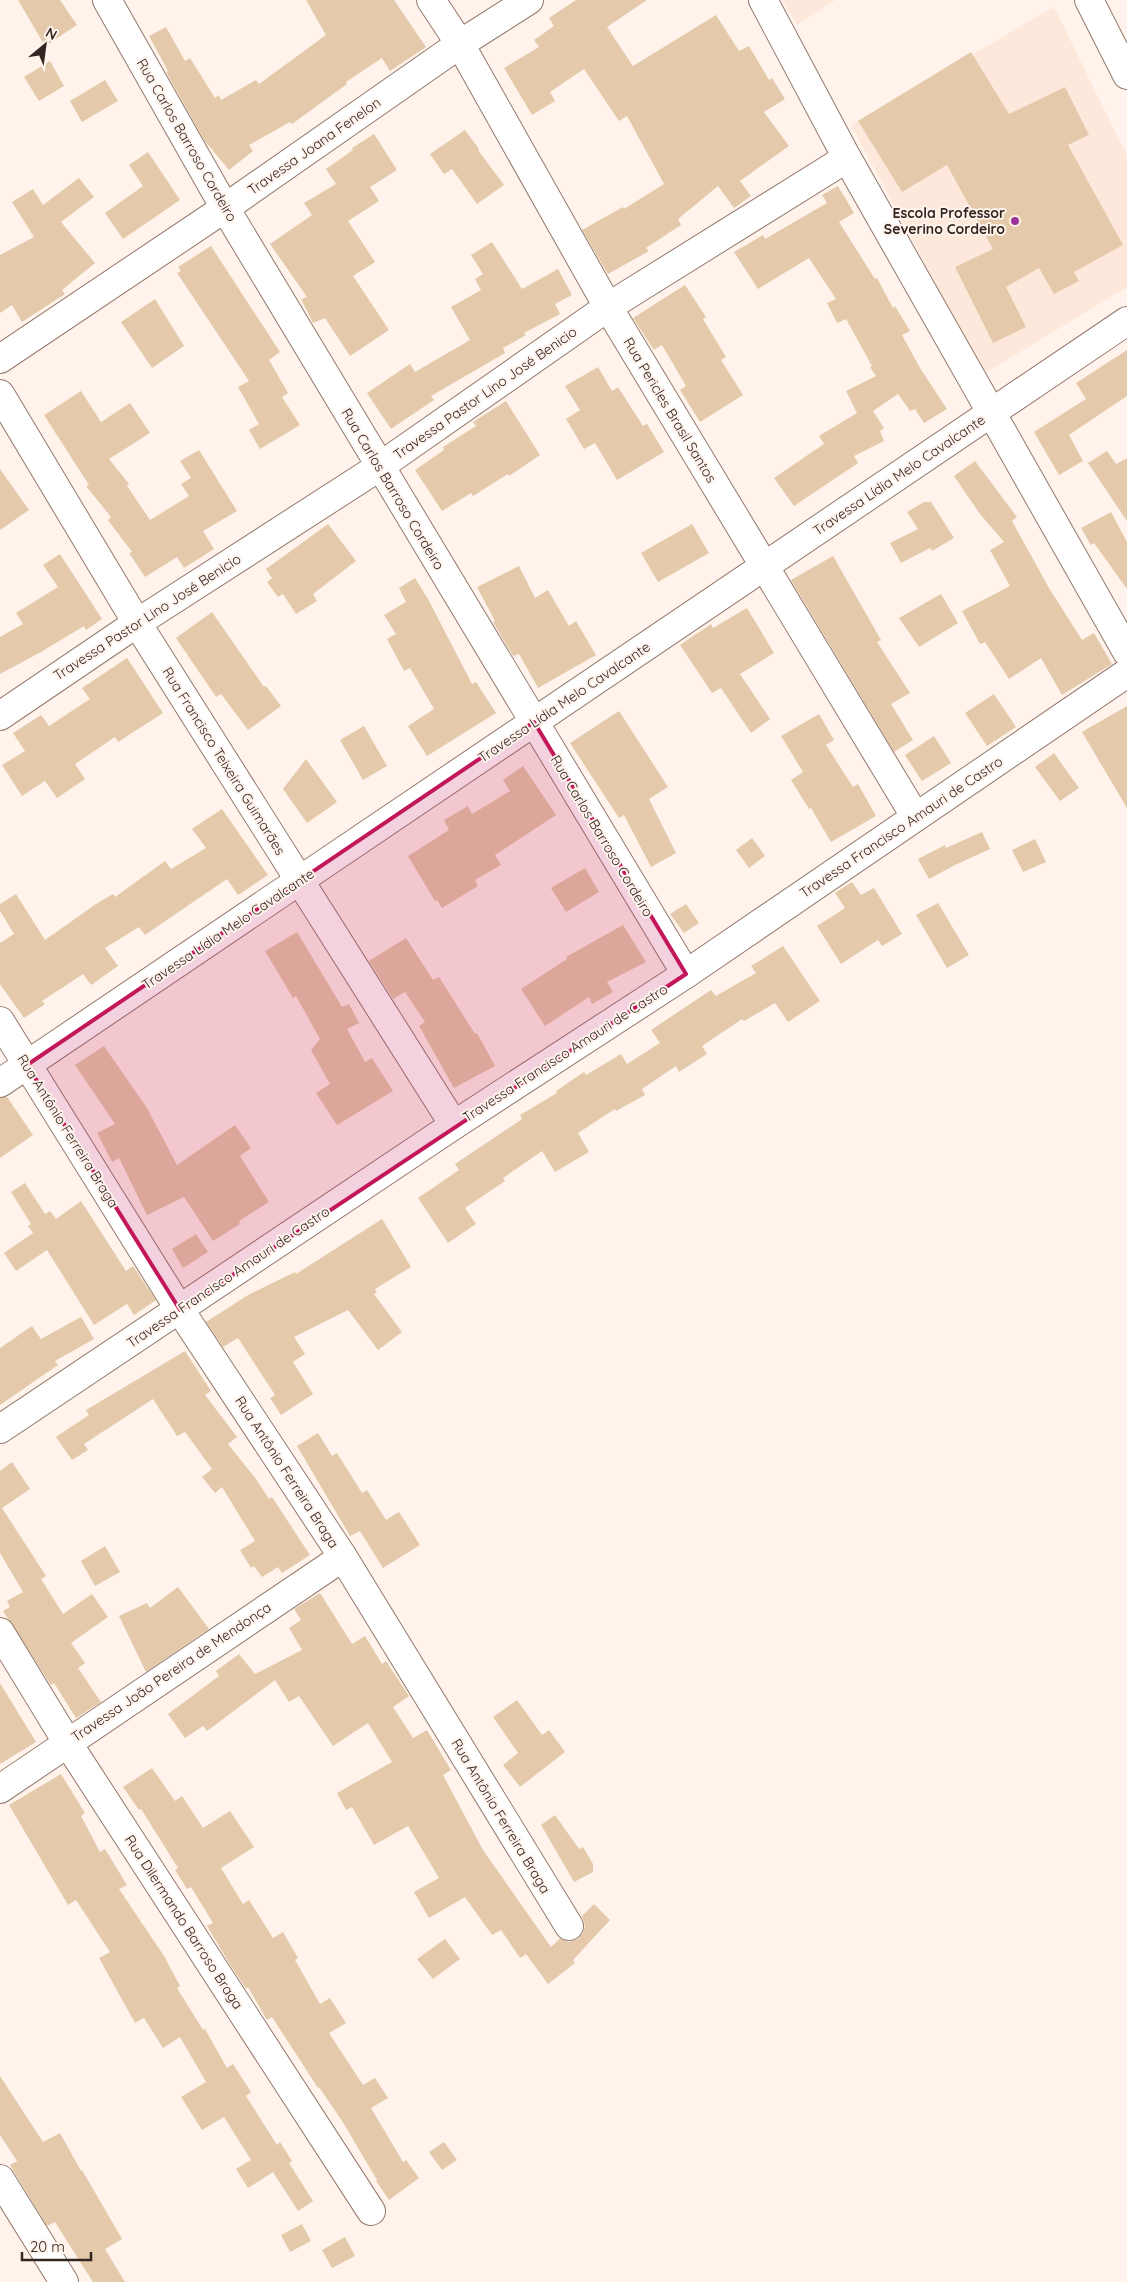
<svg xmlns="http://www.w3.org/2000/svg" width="1127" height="2282" font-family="Quicksand,sans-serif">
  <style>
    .built { fill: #fee8dc }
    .building { fill: #e4caaa }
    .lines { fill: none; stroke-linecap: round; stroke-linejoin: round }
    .minor-casing { stroke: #93796b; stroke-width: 30 }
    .minor { stroke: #fff; stroke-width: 28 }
    .marked { fill: #c2185b; fill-opacity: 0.2; stroke: #c2185b; stroke-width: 4; stroke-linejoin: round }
    .poi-dot { fill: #993397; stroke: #fff3ec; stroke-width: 2 }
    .labels { text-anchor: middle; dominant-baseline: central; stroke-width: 4; stroke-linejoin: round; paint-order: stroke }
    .street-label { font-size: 14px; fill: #312620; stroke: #fff3ec }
    .poi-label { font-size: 14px; font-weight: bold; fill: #312620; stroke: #fff3ec; text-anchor: end }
  </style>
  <rect width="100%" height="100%" fill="#fff3ec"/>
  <g class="built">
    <path d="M 782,0 L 835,0 L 797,25 Z"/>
    <path d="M 1054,7 L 1127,156 L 1127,287 L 984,374 L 851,125 Z"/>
  </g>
  <g class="building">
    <path d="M 18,0 L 60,0 L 77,25 L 45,46 Z"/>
    <path d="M 306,0 L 394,0 L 426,47 L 390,71 L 382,58 L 346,82 L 347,84 L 292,124 L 290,122 L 249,145 L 253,151 L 229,170 L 204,140 L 166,72 L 168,71 L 149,36 L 166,27 L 185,61 L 190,58 L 215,98 L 219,95 L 221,100 L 256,80 L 259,84 L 326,35 Z"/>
    <path d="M 576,0 L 647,0 L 607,27 L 633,66 L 716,15 L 739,51 L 749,46 L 769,80 L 772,78 L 785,99 L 764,112 L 789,146 L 740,181 L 751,196 L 734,208 L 718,186 L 678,219 L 681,225 L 646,248 L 649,251 L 608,274 L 582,230 L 623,207 L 624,209 L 664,184 L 627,116 L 619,121 L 584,69 L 550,92 L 555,101 L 532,115 L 504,68 L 539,47 L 534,40 L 554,26 L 549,18 Z"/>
    <path d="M 971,52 L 1009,114 L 1065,87 L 1089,135 L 1068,145 L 1123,245 L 1074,272 L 1079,281 L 1054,294 L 1039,268 L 1006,287 L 1026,327 L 993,343 L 955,267 L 993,249 L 947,165 L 902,192 L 858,121 Z"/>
    <path d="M 50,61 L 64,86 L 39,101 L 24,77 Z"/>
    <path d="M 105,80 L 118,101 L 82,122 L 70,101 Z"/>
    <path d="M 465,130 L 479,149 L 478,150 L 504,185 L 477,204 L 452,169 L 444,174 L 430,154 Z"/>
    <path d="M 374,134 L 397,170 L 370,187 L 379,201 L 348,221 L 375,262 L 353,276 L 389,330 L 350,356 L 325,318 L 313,323 L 301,299 L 307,297 L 270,244 L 312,215 L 304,203 L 336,184 L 326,169 L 353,150 L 352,148 Z"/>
    <path d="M 148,152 L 180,200 L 123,239 L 105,213 L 143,186 L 129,165 Z"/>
    <path d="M 79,178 L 94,197 L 61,222 L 95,263 L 62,290 L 65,294 L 22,322 L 12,305 L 0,313 L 0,255 L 34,237 L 12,202 L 33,189 L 43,205 Z"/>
    <path d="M 838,186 L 854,213 L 839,222 L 875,279 L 877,278 L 893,308 L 895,306 L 910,331 L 902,335 L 920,368 L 947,409 L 924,423 L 915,409 L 910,411 L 898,394 L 873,411 L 884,428 L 880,431 L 884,441 L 854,456 L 858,463 L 794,506 L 774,478 L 824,444 L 819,436 L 857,413 L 846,391 L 876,376 L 870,367 L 872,366 L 846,319 L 837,323 L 827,303 L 836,299 L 809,258 L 758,289 L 734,252 L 763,235 L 765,239 L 827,203 L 822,195 Z"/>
    <path d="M 492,242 L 522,289 L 558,269 L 572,295 L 555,304 L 560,314 L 524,333 L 526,335 L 503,348 L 505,353 L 431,396 L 434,400 L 391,429 L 367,393 L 410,364 L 415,372 L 470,340 L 451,307 L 481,290 L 475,279 L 483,274 L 471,255 Z"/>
    <path d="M 211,246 L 280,352 L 269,360 L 288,393 L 282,397 L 300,425 L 260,449 L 249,430 L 259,424 L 238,387 L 249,381 L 177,273 L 181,271 L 178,267 Z"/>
    <path d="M 685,285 L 706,317 L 703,319 L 726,357 L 721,360 L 743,395 L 700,422 L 680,390 L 686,386 L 662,345 L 654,350 L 633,318 Z"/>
    <path d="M 155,299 L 184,346 L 152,368 L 121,322 Z"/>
    <path d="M 1127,350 L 1127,396 L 1069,435 L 1083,461 L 1059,475 L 1034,432 L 1086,399 L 1076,383 Z"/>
    <path d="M 598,367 L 612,391 L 618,387 L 643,426 L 647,424 L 664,452 L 617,480 L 595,443 L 584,449 L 566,419 L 580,410 L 565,386 Z"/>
    <path d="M 81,391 L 101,422 L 130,403 L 150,433 L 109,459 L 129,484 L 127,486 L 150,520 L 189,496 L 181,484 L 191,478 L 180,461 L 199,450 L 237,511 L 203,531 L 214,549 L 184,568 L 177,557 L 145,577 L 129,553 L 132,552 L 108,520 L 111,517 L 86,486 L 89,485 L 44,415 Z"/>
    <path d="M 506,401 L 540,455 L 509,476 L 508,474 L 473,496 L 471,493 L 442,511 L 415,470 L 444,450 L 443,447 L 476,426 L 473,422 Z"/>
    <path d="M 1107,451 L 1116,464 L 1127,458 L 1127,521 L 1088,463 Z"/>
    <path d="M 975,461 L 1017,517 L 1012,521 L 1049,588 L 1082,640 L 1094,633 L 1112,664 L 1062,695 L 1041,658 L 1009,679 L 985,642 L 980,644 L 962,611 L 1010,586 L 990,550 L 1004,542 L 980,514 L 954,476 Z"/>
    <path d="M 0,469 L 29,510 L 0,530 Z"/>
    <path d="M 924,502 L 931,502 L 954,538 L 932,551 L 930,548 L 901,563 L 890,543 L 918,529 L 907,512 Z"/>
    <path d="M 1111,512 L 1127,542 L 1127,589 L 1094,543 L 1091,545 L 1081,528 Z"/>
    <path d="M 328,524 L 356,561 L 313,594 L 317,601 L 296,614 L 283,594 L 278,597 L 267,582 L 272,578 L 266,569 Z"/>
    <path d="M 692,524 L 709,553 L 658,582 L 641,553 Z"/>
    <path d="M 60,554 L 102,619 L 86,630 L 84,626 L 41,652 L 0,674 L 0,637 L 23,624 L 16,613 L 58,587 L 43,565 Z"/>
    <path d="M 833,556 L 881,640 L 877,642 L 910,693 L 891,704 L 913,740 L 894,752 L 791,580 Z"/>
    <path d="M 519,566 L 535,598 L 548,590 L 569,626 L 576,621 L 596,655 L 538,688 L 519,654 L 513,656 L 493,622 L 495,621 L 477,587 Z"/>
    <path d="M 415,578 L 428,599 L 472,684 L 476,682 L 496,713 L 427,756 L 408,726 L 434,709 L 410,668 L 404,671 L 387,639 L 396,634 L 384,615 L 406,602 L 399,588 Z"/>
    <path d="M 941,594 L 958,623 L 919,647 L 899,618 Z"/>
    <path d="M 747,608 L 774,653 L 740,674 L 770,719 L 751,733 L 721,688 L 712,693 L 680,645 L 711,624 L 713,628 Z"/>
    <path d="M 212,612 L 264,687 L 266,686 L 281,706 L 248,730 L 221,694 L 216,697 L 176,638 Z"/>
    <path d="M 127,658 L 163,713 L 118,742 L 115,737 L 75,764 L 85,779 L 57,798 L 45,781 L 22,796 L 2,765 L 25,751 L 13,733 L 41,715 L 49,726 L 90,699 L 82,688 Z"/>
    <path d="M 994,694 L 1016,727 L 987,746 L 965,713 Z"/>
    <path d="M 1127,706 L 1127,808 L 1082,732 Z"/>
    <path d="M 619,711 L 668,787 L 649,799 L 676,853 L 651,867 L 624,815 L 619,818 L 570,743 Z"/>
    <path d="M 819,714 L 834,740 L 826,745 L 853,787 L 858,784 L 876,816 L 831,842 L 811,808 L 809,809 L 791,780 L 803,772 L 781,736 Z"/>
    <path d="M 364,726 L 387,766 L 363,780 L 340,740 Z"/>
    <path d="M 934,736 L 951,763 L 922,781 L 905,755 Z"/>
    <path d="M 1054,753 L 1079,788 L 1060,801 L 1035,767 Z"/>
    <path d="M 306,759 L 337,802 L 307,823 L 283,789 Z"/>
    <path d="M 523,766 L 556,815 L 495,855 L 501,865 L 475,880 L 478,886 L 442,908 L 437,900 L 435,901 L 408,856 L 449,830 L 444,820 L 468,806 L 472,814 L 510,791 L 503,780 Z"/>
    <path d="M 222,809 L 268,875 L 238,895 L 227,879 L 145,935 L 139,927 L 105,948 L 118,966 L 91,985 L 83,974 L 42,1001 L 45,1004 L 24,1018 L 0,984 L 0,943 L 14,934 L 0,911 L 0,904 L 16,894 L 45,940 L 96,904 L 113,894 L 115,897 L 165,861 L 171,869 L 206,848 L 192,829 Z"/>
    <path d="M 982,832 L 990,849 L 955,865 L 929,879 L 918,859 L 945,845 L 946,848 Z"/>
    <path d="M 752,838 L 765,856 L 749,868 L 736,850 Z"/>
    <path d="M 1035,839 L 1046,862 L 1023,872 L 1012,850 Z"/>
    <path d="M 585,868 L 599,892 L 566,912 L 551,888 Z"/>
    <path d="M 852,882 L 861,895 L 874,888 L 902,934 L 882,946 L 878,940 L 841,964 L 817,926 L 845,908 L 835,893 Z"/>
    <path d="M 938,903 L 969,955 L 947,968 L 916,915 Z"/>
    <path d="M 686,904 L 699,923 L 684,933 L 670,914 Z"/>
    <path d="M 623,925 L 646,962 L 607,982 L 613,992 L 592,1004 L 589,997 L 545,1026 L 521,989 L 567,959 L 566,957 Z"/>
    <path d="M 297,932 L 342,1007 L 349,1004 L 359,1023 L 347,1029 L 365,1062 L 372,1058 L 393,1091 L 337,1125 L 316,1093 L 330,1084 L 311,1050 L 320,1039 L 296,996 L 293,998 L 265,951 Z"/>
    <path d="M 406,938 L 433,980 L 439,977 L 475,1034 L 477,1033 L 495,1066 L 454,1088 L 419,1026 L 425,1022 L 405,992 L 393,999 L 369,961 Z"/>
    <path d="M 783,946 L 820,1001 L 788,1022 L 775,1003 L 744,1021 L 742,1019 L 702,1046 L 707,1054 L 679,1072 L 676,1066 L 642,1089 L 645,1095 L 616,1111 L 615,1109 L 578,1133 L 589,1152 L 555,1172 L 542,1151 L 503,1178 L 505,1181 L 465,1208 L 476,1224 L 448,1243 L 418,1198 L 459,1170 L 455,1164 L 522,1119 L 520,1115 L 557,1093 L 556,1091 L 584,1072 L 586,1075 L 621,1054 L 627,1064 L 660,1043 L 651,1030 L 711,990 L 716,996 L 756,973 L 751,966 Z"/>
    <path d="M 104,1046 L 147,1108 L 177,1165 L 235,1125 L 251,1148 L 240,1156 L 269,1202 L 239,1221 L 240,1224 L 213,1241 L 184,1197 L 147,1215 L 119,1158 L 112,1162 L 97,1133 L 115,1124 L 75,1065 Z"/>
    <path d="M 7,1097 L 33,1135 L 0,1158 L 0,1098 Z"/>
    <path d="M 25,1183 L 45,1214 L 50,1211 L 56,1219 L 81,1201 L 126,1271 L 133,1266 L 156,1300 L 134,1315 L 127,1304 L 94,1325 L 47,1250 L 16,1271 L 4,1253 L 33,1233 L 28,1226 L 31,1224 L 11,1192 Z"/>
    <path d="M 382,1219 L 411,1267 L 375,1289 L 377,1292 L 374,1294 L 402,1332 L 378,1350 L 348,1310 L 294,1337 L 305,1354 L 293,1362 L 313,1394 L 281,1415 L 270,1398 L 275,1395 L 238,1338 L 223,1347 L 206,1322 L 248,1295 L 295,1272 L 296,1274 Z"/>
    <path d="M 196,1234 L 208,1252 L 183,1268 L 172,1249 Z"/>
    <path d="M 81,1317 L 94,1339 L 55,1361 L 58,1365 L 0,1405 L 0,1348 L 32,1326 L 41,1339 Z"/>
    <path d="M 185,1351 L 211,1391 L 205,1395 L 237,1437 L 228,1444 L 256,1479 L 269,1499 L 272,1497 L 310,1555 L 282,1573 L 278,1567 L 262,1577 L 254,1566 L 251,1568 L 240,1550 L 255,1541 L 222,1487 L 215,1493 L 202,1477 L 212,1469 L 185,1432 L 177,1436 L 153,1399 L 84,1444 L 88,1450 L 72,1460 L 56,1437 L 89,1415 L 86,1410 Z"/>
    <path d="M 318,1433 L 332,1456 L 337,1453 L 362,1493 L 367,1490 L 386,1520 L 399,1512 L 420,1545 L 383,1568 L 360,1531 L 350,1536 L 297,1446 Z"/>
    <path d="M 12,1462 L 30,1489 L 2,1508 L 46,1576 L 41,1579 L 63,1614 L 92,1594 L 108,1617 L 71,1643 L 85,1663 L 78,1668 L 101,1702 L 76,1718 L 54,1683 L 51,1685 L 3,1611 L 10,1607 L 7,1601 L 23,1592 L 0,1553 L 0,1471 Z"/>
    <path d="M 105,1546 L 120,1572 L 95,1586 L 81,1561 Z"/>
    <path d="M 178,1587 L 209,1629 L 146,1672 L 119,1616 L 147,1603 L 150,1608 Z"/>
    <path d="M 320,1593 L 352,1644 L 365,1636 L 382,1664 L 386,1661 L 409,1696 L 393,1707 L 413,1738 L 427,1730 L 451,1770 L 443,1775 L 483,1850 L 551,1947 L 560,1938 L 569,1942 L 578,1939 L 583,1933 L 585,1926 L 582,1916 L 594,1904 L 610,1920 L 573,1960 L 575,1963 L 548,1984 L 526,1954 L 520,1958 L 501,1930 L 492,1935 L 465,1897 L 429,1918 L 414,1892 L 439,1878 L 408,1826 L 374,1845 L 352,1807 L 346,1810 L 337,1793 L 392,1762 L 368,1723 L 333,1746 L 299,1696 L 289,1702 L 275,1680 L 207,1731 L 203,1726 L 185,1738 L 168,1714 L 219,1676 L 216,1671 L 239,1654 L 255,1674 L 302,1650 L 289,1628 L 301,1620 L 294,1609 Z"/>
    <path d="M 0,1683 L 36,1742 L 0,1764 Z"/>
    <path d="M 517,1700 L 542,1735 L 549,1730 L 565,1752 L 520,1787 L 503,1765 L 518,1753 L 493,1717 Z"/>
    <path d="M 152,1768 L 175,1801 L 182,1796 L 203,1828 L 230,1811 L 254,1847 L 221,1868 L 243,1904 L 249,1900 L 273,1938 L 283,1932 L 298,1958 L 295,1960 L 320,2004 L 330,1998 L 346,2023 L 329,2033 L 363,2085 L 375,2078 L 388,2098 L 371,2108 L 403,2162 L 406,2160 L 419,2178 L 389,2200 L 376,2181 L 377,2180 L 344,2124 L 319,2087 L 318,2088 L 272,2017 L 267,2020 L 248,1987 L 246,1989 L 231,1966 L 207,1926 L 213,1923 L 191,1887 L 187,1889 L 175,1870 L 178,1868 L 141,1809 L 139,1810 L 123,1787 Z"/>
    <path d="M 61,1774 L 85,1813 L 81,1816 L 100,1852 L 105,1849 L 127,1885 L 119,1889 L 164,1956 L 180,1986 L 177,1988 L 203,2030 L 205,2029 L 227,2068 L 233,2064 L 251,2092 L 246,2096 L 277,2145 L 280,2142 L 292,2161 L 289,2163 L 313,2201 L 298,2211 L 273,2172 L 248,2188 L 236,2169 L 251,2160 L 224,2117 L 202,2130 L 181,2097 L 206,2082 L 180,2037 L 163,2048 L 144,2018 L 135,2023 L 99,1958 L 110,1952 L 76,1900 L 68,1905 L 9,1805 Z"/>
    <path d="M 555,1815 L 579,1849 L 583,1847 L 593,1864 L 593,1872 L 574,1882 L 541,1825 Z"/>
    <path d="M 445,1939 L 460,1959 L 433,1979 L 417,1959 Z"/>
    <path d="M 0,2076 L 43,2142 L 60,2133 L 81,2171 L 82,2170 L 122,2239 L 105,2249 L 125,2282 L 93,2282 L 55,2222 L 47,2226 L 16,2175 L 10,2165 L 17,2161 L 0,2135 Z"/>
    <path d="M 444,2142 L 457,2160 L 442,2170 L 429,2152 Z"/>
    <path d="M 302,2224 L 311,2241 L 290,2252 L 281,2235 Z"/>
    <path d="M 345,2237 L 355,2256 L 332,2268 L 322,2250 Z"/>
  </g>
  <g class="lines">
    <g class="minor-casing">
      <g id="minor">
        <path d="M 107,0 L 225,208 L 686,974"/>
        <path d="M 431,0 L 460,44 L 608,307 L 915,816"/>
        <path d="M 763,0 L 847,158 L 1127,652"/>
        <path d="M 1089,0 L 1127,75"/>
        <path d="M 0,359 L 225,208 L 460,44 L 529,0"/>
        <path d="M 0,394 L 137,623 L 454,1125"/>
        <path d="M 0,716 L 137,623 L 379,467 L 608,307 L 847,158"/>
        <path d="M 0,1021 L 180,1310 L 343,1557 L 569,1926"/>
        <path d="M 0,1083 L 1127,321"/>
        <path d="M 0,1429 L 454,1125 L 686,974 L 1127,673"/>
        <path d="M 0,1632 L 67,1742 L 371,2211"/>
        <path d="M 0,1789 L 343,1557"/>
        <path d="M 0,2179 L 64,2282"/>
      </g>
    </g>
    <use href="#minor" class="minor"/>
  </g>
  <path class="marked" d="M 534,722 L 686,974 L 180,1310 L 27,1065 Z"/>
  <circle class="poi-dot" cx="1015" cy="221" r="5"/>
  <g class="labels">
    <g class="street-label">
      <text transform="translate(187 140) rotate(60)">Rua Carlos Barroso Cordeiro</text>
      <text transform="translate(314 146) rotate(-35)">Travessa Joana Fenelon</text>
      <text transform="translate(485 393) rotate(-35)">Travessa Pastor Lino José Benicio</text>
      <text transform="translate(670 410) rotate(59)">Rua Pericles Brasil Santos</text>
      <text transform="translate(899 475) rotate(-34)">Travessa Lídia Melo Cavalcante</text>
      <text transform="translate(393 489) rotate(59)">Rua Carlos Barroso Cordeiro</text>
      <text transform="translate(147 617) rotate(-33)">Travessa Pastor Lino José Benicio</text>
      <text transform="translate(564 702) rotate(-34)">Travessa Lídia Melo Cavalcante</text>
      <text transform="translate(224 761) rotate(58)">Rua Francisco Teixeira Guimarães</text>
      <text transform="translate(901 827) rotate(-34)">Travessa Francisco Amauri de Castro</text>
      <text transform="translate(602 836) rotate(59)">Rua Carlos Barroso Cordeiro</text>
      <text transform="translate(228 929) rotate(-34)">Travessa Lídia Melo Cavalcante</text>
      <text transform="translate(565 1053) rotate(-33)">Travessa Francisco Amauri de Castro</text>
      <text transform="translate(68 1131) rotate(58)">Rua Antônio Ferreira Braga</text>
      <text transform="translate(228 1277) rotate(-34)">Travessa Francisco Amauri de Castro</text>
      <text transform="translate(287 1472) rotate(57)">Rua Antônio Ferreira Braga</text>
      <text transform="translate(171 1672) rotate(-34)">Travessa João Pereira de Mendonça</text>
      <text transform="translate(501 1816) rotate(59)">Rua Antônio Ferreira Braga</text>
      <text transform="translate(184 1922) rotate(57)">Rua Dilermando Barroso Braga</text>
    </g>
    <g class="poi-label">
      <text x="1005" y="213">Escola Professor<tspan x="1005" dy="16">Severino Cordeiro</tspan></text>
    </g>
  </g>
  <g transform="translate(45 45) rotate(29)" stroke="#fff3ec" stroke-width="4" paint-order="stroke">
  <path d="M0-4L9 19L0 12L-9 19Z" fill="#312620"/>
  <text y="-8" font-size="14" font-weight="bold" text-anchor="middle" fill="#312620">N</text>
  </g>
  <path d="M22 2252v8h69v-8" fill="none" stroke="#312620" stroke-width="2.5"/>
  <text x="30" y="2252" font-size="15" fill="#312620" stroke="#fff3ec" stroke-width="4" paint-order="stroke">20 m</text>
</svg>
